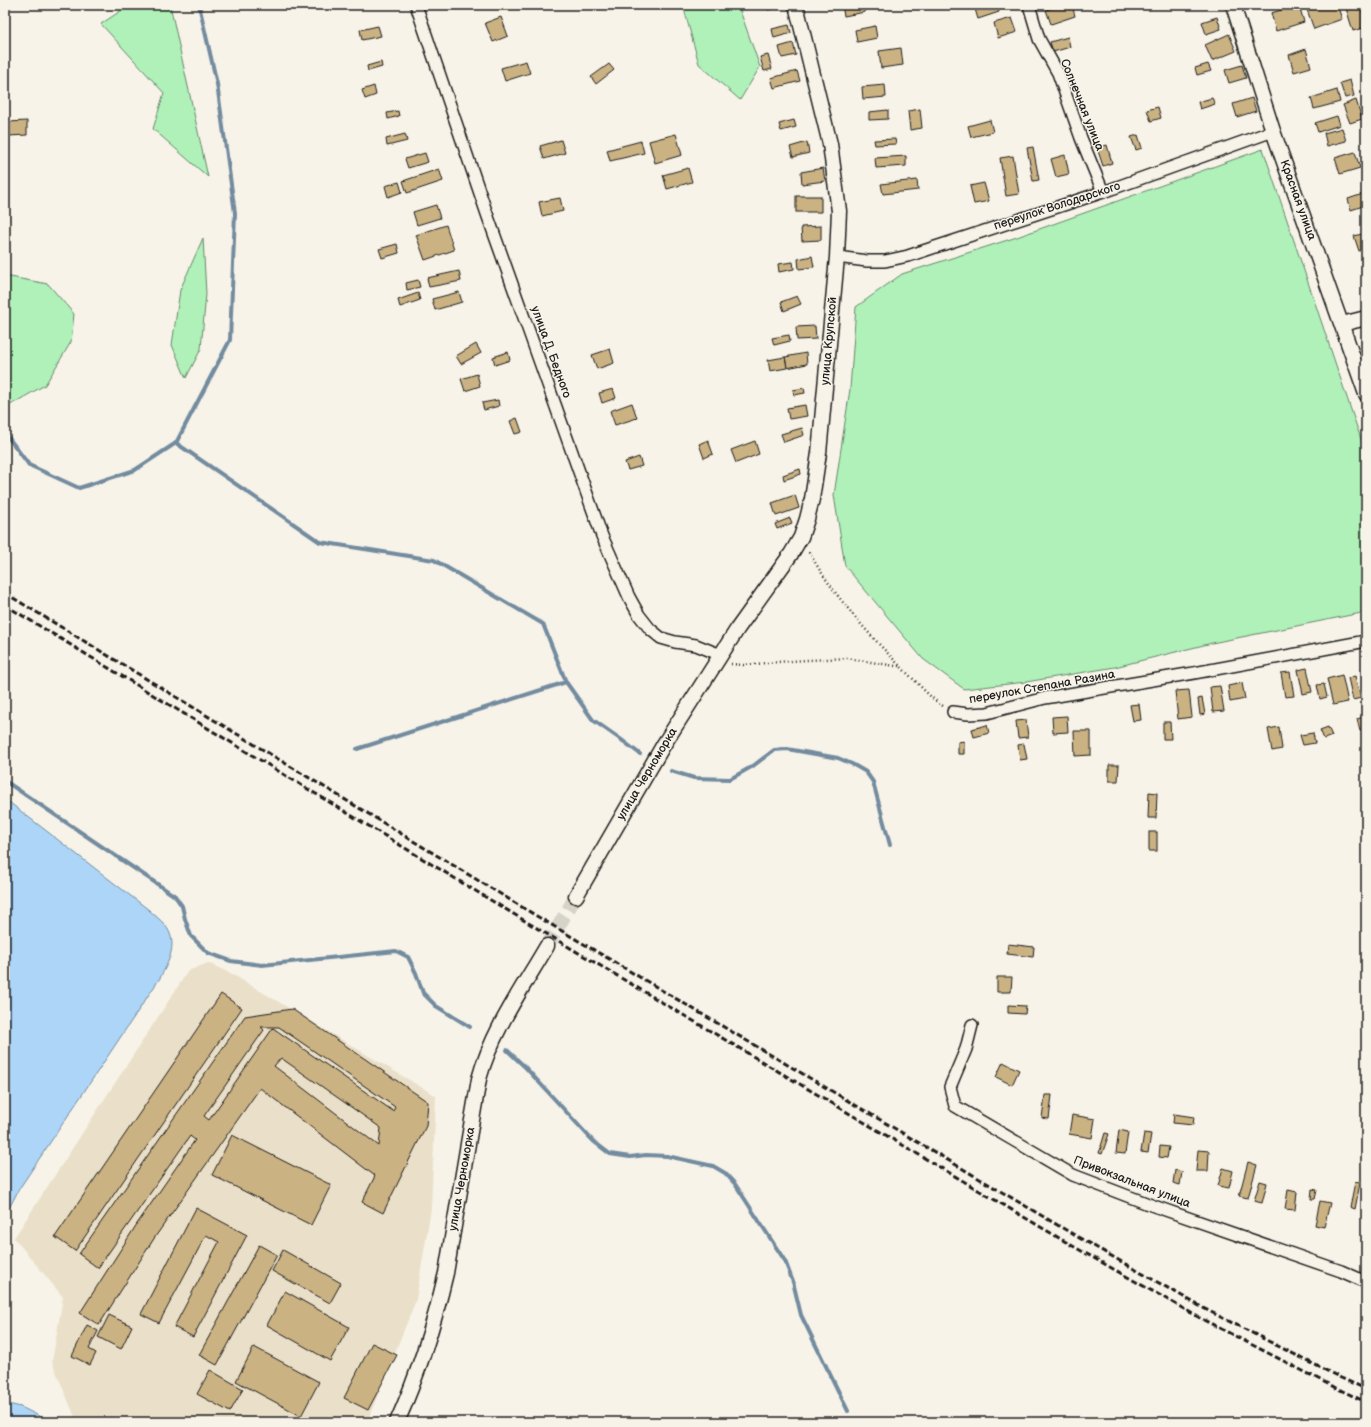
<svg xmlns="http://www.w3.org/2000/svg" width="1371" height="1427" font-family="'Balsamiq Sans',sans-serif">
  <style>
    .built { fill: #eae0c9 }
    .green { fill: #aff1b9; stroke: #66866a }
    .water { fill: #add5f7; stroke: #738b9f }
    .lines { fill: none; stroke-linecap: round; stroke-linejoin: round }
    .stream { stroke: #738b9f; stroke-width: 4 }
    .building { fill: #cbb282; stroke: #1c1c1c; fill-rule: evenodd }
    .tertiary-tunnel { stroke: #d6d3c9; stroke-width: 14; stroke-dasharray: 14 7; stroke-linecap: butt }
    .minor-casing { stroke: #1c1c1c; stroke-width: 14 }
    .tertiary-casing { stroke: #1c1c1c; stroke-width: 17 }
    .path { stroke: #1c1c1c; stroke-width: 2.5; stroke-dasharray: 1 3; stroke-linecap: butt }
    .minor { stroke: #f7f3e8; stroke-width: 11 }
    .tertiary { stroke: #f7f3e8; stroke-width: 14 }
    .rail { stroke: #1c1c1c; stroke-width: 3; stroke-dasharray: 6 3; stroke-linecap: butt }
    .labels { text-anchor: middle; dominant-baseline: central; stroke-width: 3; stroke-linejoin: round; paint-order: stroke }
    .street-label { font-size: 12px; fill: #1c1c1c; stroke: #f7f3e8 }
  </style>
  <rect width="100%" height="100%" fill="#f7f3e8"/>
  <filter id="ink" filterUnits="userSpaceOnUse"><feTurbulence type="fractalNoise" baseFrequency=".025" numOctaves="2"/><feDisplacementMap in="SourceGraphic" scale="8" xChannelSelector="R" yChannelSelector="G"/><feConvolveMatrix kernelMatrix="1 2 1 2 8 2 1 2 1" color-interpolation-filters="sRGB"/></filter>
  <g filter="url(#ink)">
    <path class="built" d="M 208,963 L 232,974 L 436,1096 L 431,1209 L 416,1300 L 367,1422 L 77,1422 L 52,1362 L 63,1297 L 14,1238 L 188,971 Z"/>
    <g class="green">
      <path d="M 120,5 L 170,5 L 208,177 L 153,129 L 164,93 L 101,24 L 122,10 Z"/>
      <path d="M 683,5 L 738,5 L 760,67 L 740,100 L 699,64 Z"/>
      <path d="M 1263,149 L 1366,454 L 1366,612 L 1212,643 L 1115,667 L 1026,682 L 964,689 L 923,659 L 845,566 L 834,495 L 850,389 L 856,307 L 902,274 L 1017,237 Z"/>
      <path d="M 203,238 L 206,294 L 201,349 L 186,378 L 172,345 L 180,290 Z"/>
      <path d="M 5,276 L 48,284 L 74,314 L 71,342 L 45,385 L 5,408 Z"/>
    </g>
    <g class="water">
      <path d="M 5,799 L 149,910 C 154,915 160,919 165,925 C 179,943 169,961 160,978 L 19,1189 L 5,1216 Z"/>
      <path d="M 8,1404 L 21,1407 L 51,1422 L 5,1422 L 5,1406 Z"/>
    </g>
    <g class="lines">
      <g class="stream">
        <path d="M 5,433 L 29,465 L 79,488 L 135,470 L 176,443 L 230,340 L 235,213 L 217,84 L 199,5"/>
        <path d="M 176,443 L 320,542 L 434,560 L 543,624 L 566,682 L 593,720 L 623,741 L 640,754"/>
        <path d="M 357,749 L 566,682"/>
        <path d="M 671,771 L 694,778 L 730,779 L 753,766 L 774,750 L 787,749 L 838,758 L 852,764 L 866,772 L 873,782 L 890,845"/>
        <path d="M 5,781 L 175,896 L 182,906 L 185,919 L 191,936 L 208,953 L 231,961 L 262,965 L 396,951 L 408,957 L 416,973 L 423,993 L 436,1006 L 470,1027"/>
        <path d="M 507,1050 L 525,1067 L 593,1141 L 610,1154 L 630,1157 L 646,1155 L 667,1156 L 713,1166 L 725,1173 L 735,1184 L 785,1261 L 793,1282 L 801,1315 L 848,1411"/>
      </g>
    </g>
    <g class="building">
      <path d="M 766,5 L 784,5 L 768,10 Z"/>
      <path d="M 842,5 L 863,5 L 865,12 L 844,16 Z"/>
      <path d="M 989,5 L 997,5 L 999,12 L 978,19 L 975,9 Z"/>
      <path d="M 1061,5 L 1072,5 L 1075,16 L 1051,24 L 1046,10 Z"/>
      <path d="M 1299,5 L 1304,22 L 1276,31 L 1271,13 Z"/>
      <path d="M 1310,5 L 1337,5 L 1342,19 L 1314,29 L 1306,7 Z"/>
      <path d="M 1345,5 L 1361,5 L 1366,22 L 1366,27 L 1353,31 Z"/>
      <path d="M 501,17 L 508,36 L 493,42 L 485,23 Z"/>
      <path d="M 1217,17 L 1221,29 L 1206,34 L 1202,22 Z"/>
      <path d="M 1012,18 L 1017,32 L 998,38 L 994,23 Z"/>
      <path d="M 789,25 L 791,33 L 774,38 L 772,29 Z"/>
      <path d="M 378,26 L 381,36 L 362,40 L 360,30 Z"/>
      <path d="M 875,26 L 877,38 L 857,42 L 855,30 Z"/>
      <path d="M 1229,34 L 1236,51 L 1212,61 L 1205,45 Z"/>
      <path d="M 1068,37 L 1070,47 L 1053,52 L 1050,42 Z"/>
      <path d="M 793,43 L 796,55 L 782,58 L 779,47 Z"/>
      <path d="M 901,48 L 903,65 L 881,68 L 879,51 Z"/>
      <path d="M 1306,49 L 1311,67 L 1294,72 L 1289,55 Z"/>
      <path d="M 768,55 L 772,69 L 764,71 L 760,57 Z"/>
      <path d="M 526,61 L 530,73 L 505,81 L 501,68 Z"/>
      <path d="M 381,62 L 382,67 L 368,71 L 367,66 Z"/>
      <path d="M 609,64 L 614,70 L 596,84 L 591,77 Z"/>
      <path d="M 1208,64 L 1211,71 L 1197,75 L 1195,68 Z"/>
      <path d="M 1242,65 L 1246,78 L 1229,83 L 1225,70 Z"/>
      <path d="M 797,71 L 800,81 L 774,88 L 771,78 Z"/>
      <path d="M 1350,80 L 1354,96 L 1345,98 L 1340,83 Z"/>
      <path d="M 885,85 L 886,97 L 863,99 L 862,87 Z"/>
      <path d="M 374,86 L 376,95 L 365,99 L 362,90 Z"/>
      <path d="M 1337,90 L 1340,102 L 1314,109 L 1311,98 Z"/>
      <path d="M 1212,98 L 1215,104 L 1200,109 L 1198,102 Z"/>
      <path d="M 1252,98 L 1256,111 L 1237,117 L 1233,104 Z"/>
      <path d="M 1356,100 L 1362,119 L 1350,123 L 1343,105 Z"/>
      <path d="M 1158,107 L 1161,118 L 1151,121 L 1147,110 Z"/>
      <path d="M 920,109 L 922,128 L 910,130 L 908,111 Z"/>
      <path d="M 888,110 L 888,119 L 869,120 L 869,112 Z"/>
      <path d="M 398,111 L 399,116 L 388,119 L 387,113 Z"/>
      <path d="M 1337,116 L 1340,125 L 1318,132 L 1315,123 Z"/>
      <path d="M 794,120 L 796,127 L 781,131 L 779,124 Z"/>
      <path d="M 990,120 L 993,132 L 971,137 L 968,126 Z"/>
      <path d="M 27,121 L 27,135 L 9,136 L 8,122 Z"/>
      <path d="M 1342,128 L 1346,141 L 1327,146 L 1324,133 Z"/>
      <path d="M 405,134 L 407,141 L 387,146 L 386,139 Z"/>
      <path d="M 676,134 L 682,155 L 655,163 L 649,141 Z"/>
      <path d="M 1138,135 L 1142,148 L 1136,150 L 1131,137 Z"/>
      <path d="M 895,139 L 896,144 L 875,145 L 874,140 Z"/>
      <path d="M 561,140 L 565,153 L 544,159 L 540,146 Z"/>
      <path d="M 641,141 L 644,153 L 610,161 L 607,150 Z"/>
      <path d="M 807,142 L 809,153 L 793,157 L 790,147 Z"/>
      <path d="M 1107,145 L 1112,163 L 1103,166 L 1097,148 Z"/>
      <path d="M 1033,147 L 1039,180 L 1033,181 L 1027,148 Z"/>
      <path d="M 1355,152 L 1360,168 L 1340,174 L 1335,158 Z"/>
      <path d="M 425,153 L 428,162 L 408,168 L 405,159 Z"/>
      <path d="M 1065,155 L 1069,174 L 1056,177 L 1051,159 Z"/>
      <path d="M 906,156 L 906,166 L 876,168 L 875,158 Z"/>
      <path d="M 1013,156 L 1019,194 L 1006,196 L 1000,158 Z"/>
      <path d="M 688,168 L 692,182 L 667,189 L 663,175 Z"/>
      <path d="M 823,168 L 825,181 L 802,184 L 801,172 Z"/>
      <path d="M 439,169 L 443,181 L 407,193 L 403,181 Z"/>
      <path d="M 917,180 L 918,190 L 883,194 L 881,184 Z"/>
      <path d="M 399,182 L 402,192 L 388,197 L 385,186 Z"/>
      <path d="M 984,183 L 989,201 L 974,204 L 970,186 Z"/>
      <path d="M 1366,193 L 1366,205 L 1351,210 L 1348,199 Z"/>
      <rect x="796" y="196" width="25" height="16"/>
      <path d="M 560,198 L 563,211 L 542,216 L 539,202 Z"/>
      <rect x="5" y="202" width="3" height="19"/>
      <path d="M 436,205 L 440,218 L 417,225 L 413,212 Z"/>
      <path d="M 446,225 L 454,250 L 425,260 L 416,235 Z"/>
      <path d="M 821,226 L 821,240 L 802,241 L 801,227 Z"/>
      <path d="M 1366,233 L 1366,249 L 1359,251 L 1354,236 Z"/>
      <path d="M 397,244 L 399,253 L 382,258 L 379,249 Z"/>
      <path d="M 812,256 L 814,267 L 799,269 L 798,259 Z"/>
      <path d="M 793,262 L 794,269 L 779,272 L 778,264 Z"/>
      <path d="M 459,271 L 461,281 L 429,287 L 427,278 Z"/>
      <path d="M 418,280 L 420,287 L 407,290 L 406,283 Z"/>
      <path d="M 459,292 L 462,302 L 435,310 L 432,299 Z"/>
      <path d="M 418,293 L 420,300 L 400,307 L 398,300 Z"/>
      <path d="M 797,296 L 801,304 L 784,311 L 781,302 Z"/>
      <path d="M 815,326 L 816,339 L 797,340 L 796,327 Z"/>
      <path d="M 789,335 L 790,341 L 774,345 L 772,338 Z"/>
      <path d="M 476,344 L 481,353 L 461,364 L 456,356 Z"/>
      <path d="M 610,349 L 614,363 L 597,369 L 592,355 Z"/>
      <path d="M 508,352 L 510,360 L 495,365 L 493,357 Z"/>
      <path d="M 806,353 L 807,364 L 787,368 L 785,357 Z"/>
      <path d="M 785,357 L 787,368 L 770,371 L 768,360 Z"/>
      <path d="M 477,374 L 480,386 L 465,391 L 461,379 Z"/>
      <path d="M 804,388 L 805,393 L 794,395 L 793,390 Z"/>
      <path d="M 613,389 L 616,398 L 602,403 L 599,393 Z"/>
      <path d="M 498,400 L 499,406 L 484,410 L 482,403 Z"/>
      <path d="M 632,403 L 637,418 L 615,425 L 610,411 Z"/>
      <path d="M 805,405 L 807,416 L 789,419 L 787,408 Z"/>
      <path d="M 517,418 L 522,432 L 515,434 L 510,421 Z"/>
      <path d="M 802,428 L 804,435 L 784,442 L 781,434 Z"/>
      <path d="M 708,440 L 713,454 L 704,458 L 699,444 Z"/>
      <path d="M 755,441 L 759,454 L 736,463 L 731,450 Z"/>
      <path d="M 639,457 L 642,466 L 628,470 L 625,462 Z"/>
      <path d="M 800,469 L 801,474 L 784,480 L 783,475 Z"/>
      <path d="M 795,495 L 799,508 L 776,516 L 772,503 Z"/>
      <path d="M 790,518 L 792,523 L 777,529 L 775,524 Z"/>
      <path d="M 1307,668 L 1312,692 L 1303,694 L 1298,670 Z"/>
      <path d="M 1290,672 L 1294,696 L 1285,697 L 1281,673 Z"/>
      <path d="M 1342,675 L 1348,702 L 1333,705 L 1327,679 Z"/>
      <path d="M 1355,676 L 1361,698 L 1353,700 L 1348,678 Z"/>
      <path d="M 1242,683 L 1245,699 L 1230,702 L 1228,686 Z"/>
      <path d="M 1324,684 L 1327,697 L 1320,699 L 1317,685 Z"/>
      <path d="M 1220,686 L 1224,711 L 1213,712 L 1210,687 Z"/>
      <path d="M 1189,690 L 1192,717 L 1178,719 L 1175,691 Z"/>
      <path d="M 1202,698 L 1205,714 L 1200,715 L 1198,699 Z"/>
      <path d="M 1139,704 L 1141,720 L 1133,721 L 1130,705 Z"/>
      <path d="M 1067,716 L 1068,732 L 1053,733 L 1052,717 Z"/>
      <path d="M 1363,717 L 1366,729 L 1360,731 L 1357,719 Z"/>
      <path d="M 1026,720 L 1028,737 L 1018,738 L 1016,721 Z"/>
      <path d="M 1163,722 L 1170,722 L 1171,739 L 1163,739 Z"/>
      <path d="M 987,725 L 989,733 L 974,737 L 972,729 Z"/>
      <path d="M 1279,727 L 1282,749 L 1272,751 L 1268,729 Z"/>
      <path d="M 1328,727 L 1332,736 L 1324,739 L 1320,730 Z"/>
      <path d="M 1074,731 L 1091,731 L 1091,755 L 1075,756 Z"/>
      <path d="M 1313,733 L 1315,743 L 1303,745 L 1300,735 Z"/>
      <path d="M 964,741 L 964,754 L 958,754 L 958,742 Z"/>
      <path d="M 1024,744 L 1027,759 L 1020,760 L 1018,745 Z"/>
      <path d="M 1109,765 L 1119,765 L 1118,781 L 1109,781 Z"/>
      <path d="M 1149,792 L 1157,793 L 1156,818 L 1148,818 Z"/>
      <rect x="1149" y="832" width="8" height="19"/>
      <path d="M 1008,944 L 1034,947 L 1033,957 L 1007,954 Z"/>
      <path d="M 997,977 L 1012,977 L 1011,992 L 997,992 Z"/>
      <path d="M 221,994 L 242,1008 L 75,1251 L 55,1237 Z"/>
      <path d="M 1008,1005 L 1026,1006 L 1025,1014 L 1008,1013 Z"/>
      <path d="M 292,1009 L 428,1102 L 426,1126 L 383,1213 L 362,1202 L 375,1176 L 260,1088 L 155,1237 L 99,1325 L 80,1313 L 137,1224 L 195,1140 L 190,1136 L 98,1268 L 79,1254 L 245,1016 ZM 261,1027 L 279,1027 L 395,1107 L 393,1111 L 273,1028 L 209,1120 L 204,1116 L 264,1030 ZM 281,1058 L 381,1128 L 379,1146 L 274,1066 Z"/>
      <path d="M 1003,1062 L 1019,1070 L 1012,1085 L 996,1077 Z"/>
      <path d="M 1045,1095 L 1052,1095 L 1049,1119 L 1042,1118 Z"/>
      <path d="M 1174,1114 L 1194,1117 L 1193,1125 L 1173,1123 Z"/>
      <path d="M 1072,1115 L 1095,1119 L 1092,1138 L 1069,1134 Z"/>
      <path d="M 1119,1130 L 1128,1132 L 1125,1154 L 1116,1153 Z"/>
      <path d="M 1105,1133 L 1109,1134 L 1102,1154 L 1099,1153 Z"/>
      <path d="M 1144,1133 L 1151,1134 L 1148,1153 L 1141,1152 Z"/>
      <path d="M 232,1135 L 331,1185 L 311,1225 L 212,1175 Z"/>
      <path d="M 1160,1146 L 1169,1147 L 1167,1158 L 1159,1157 Z"/>
      <path d="M 1198,1150 L 1209,1151 L 1208,1171 L 1196,1171 Z"/>
      <path d="M 1248,1162 L 1257,1165 L 1248,1198 L 1239,1196 Z"/>
      <path d="M 1223,1168 L 1233,1171 L 1229,1188 L 1218,1186 Z"/>
      <path d="M 1175,1170 L 1182,1172 L 1180,1185 L 1173,1183 Z"/>
      <path d="M 1260,1181 L 1267,1183 L 1262,1203 L 1254,1201 Z"/>
      <path d="M 1355,1182 L 1360,1183 L 1355,1209 L 1350,1207 Z"/>
      <path d="M 1312,1189 L 1317,1190 L 1315,1199 L 1311,1199 Z"/>
      <path d="M 1288,1190 L 1297,1192 L 1295,1210 L 1285,1209 Z"/>
      <path d="M 1320,1201 L 1330,1203 L 1324,1227 L 1315,1225 Z"/>
      <path d="M 196,1208 L 247,1235 L 193,1337 L 174,1327 L 219,1242 L 206,1235 L 159,1323 L 141,1314 Z"/>
      <path d="M 259,1245 L 277,1255 L 217,1365 L 199,1355 Z"/>
      <path d="M 283,1250 L 341,1283 L 330,1303 L 272,1271 Z"/>
      <path d="M 285,1291 L 349,1327 L 330,1361 L 267,1325 Z"/>
      <path d="M 109,1315 L 132,1326 L 121,1349 L 98,1337 Z"/>
      <path d="M 87,1325 L 98,1331 L 89,1349 L 96,1353 L 90,1365 L 72,1356 Z"/>
      <path d="M 372,1343 L 397,1355 L 368,1410 L 344,1398 Z"/>
      <path d="M 254,1347 L 319,1382 L 301,1416 L 236,1381 Z"/>
      <path d="M 210,1370 L 243,1389 L 230,1412 L 197,1394 Z"/>
    </g>
    <g class="lines">
      <path class="tertiary-tunnel" d="M 547,946 L 576,896"/>
      <g class="minor-casing">
        <g id="minor">
          <path d="M 416,5 L 487,214 L 602,536 L 629,597 L 639,615 L 650,629 L 661,638 L 675,642 L 696,645 L 721,655"/>
          <path d="M 1029,5 L 1039,39 L 1058,73 L 1081,138 L 1103,192"/>
          <path d="M 837,257 L 867,261 L 885,261 L 908,256 L 1103,192 L 1273,131"/>
          <path d="M 953,712 L 968,714 L 987,713 L 1045,698 L 1194,673 L 1366,641"/>
          <path d="M 972,1025 L 966,1049 L 950,1087 L 955,1106 L 1073,1175 L 1151,1205 L 1341,1271 L 1366,1282"/>
        </g>
      </g>
      <g class="tertiary-casing">
        <g id="tertiary">
          <path d="M 1233,5 L 1273,131 L 1366,394"/>
          <path d="M 1342,324 L 1366,318"/>
          <path d="M 576,896 L 664,744 L 738,628 L 791,554 L 801,537 L 807,519 L 812,499 L 819,453 L 837,257 L 839,211 L 830,144 L 796,5"/>
          <path d="M 397,1422 C 418,1375 434,1324 446,1273 L 479,1079 C 492,1031 522,989 547,946"/>
        </g>
      </g>
      <g class="path">
        <path d="M 809,552 C 834,597 872,638 909,675 C 920,685 930,698 943,706"/>
        <path d="M 731,664 L 743,665 L 790,661 L 847,658 L 901,667"/>
      </g>
      <use href="#minor" class="minor"/>
      <use href="#tertiary" class="tertiary"/>
      <g class="rail">
        <path d="M 5,593 L 535,915 L 1076,1236 L 1205,1309 L 1341,1378 L 1366,1389"/>
        <path d="M 5,605 L 530,924 L 1071,1245 L 1200,1318 L 1336,1388 L 1366,1402"/>
      </g>
    </g>
  </g>
  <g class="labels">
    <g class="street-label">
      <text transform="translate(1082 105) rotate(68)">Солнечная улица</text>
      <text transform="translate(1298 200) rotate(70)">Красная улица</text>
      <text transform="translate(1057 206) rotate(-18)">переулок Володарского</text>
      <text transform="translate(829 341) rotate(-85)">улица Крупской</text>
      <text transform="translate(551 352) rotate(70)">улица Д. Бедного</text>
      <text transform="translate(1042 687) rotate(-10)">переулок Степана Разина</text>
      <text transform="translate(647 774) rotate(-59)">улица Черноморка</text>
      <text transform="translate(462 1179) rotate(-80)">улица Черноморка</text>
      <text transform="translate(1132 1182) rotate(21)">Привокзальная улица</text>
    </g>
  </g>
  <rect width="1371" height="1427" fill="none" stroke="#f7f3e8" stroke-width="20"/>
  <rect x="10" y="10" width="1351" height="1407" fill="none" stroke="#1c1c1c" stroke-width="1.5" filter="url(#ink)"/>
</svg>
